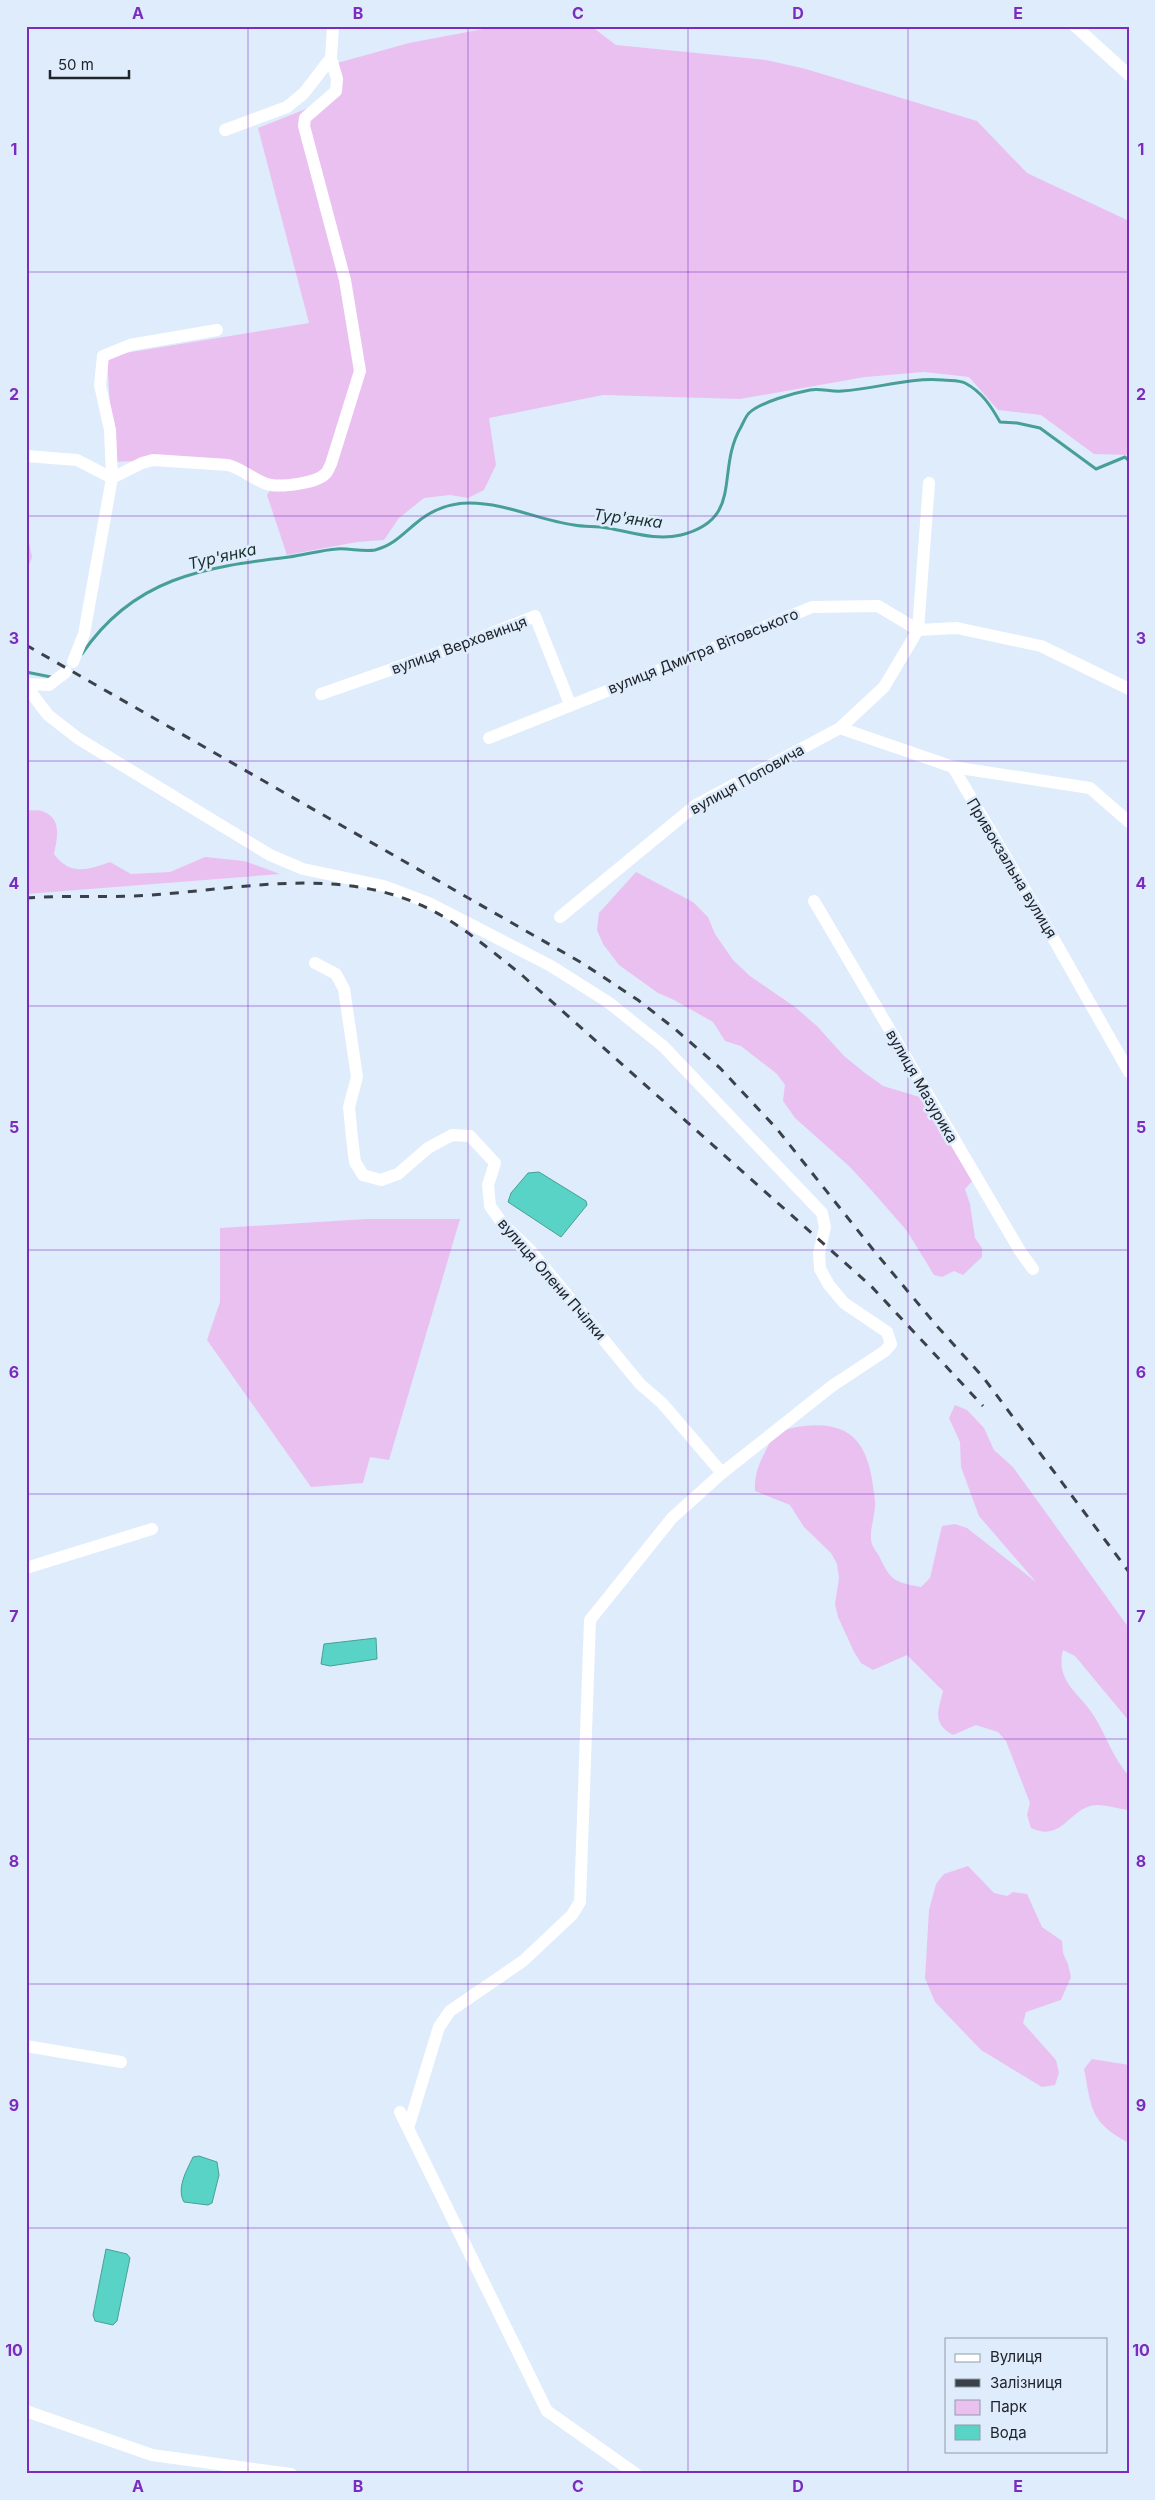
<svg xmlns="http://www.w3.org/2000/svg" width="1155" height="2500" font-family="Inter,sans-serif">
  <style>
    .green { fill: #eac0f1 }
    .water { fill: #59d3c5; stroke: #489f97 }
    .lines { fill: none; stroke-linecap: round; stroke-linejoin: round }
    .stream { stroke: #489f97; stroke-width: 3 }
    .street { stroke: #fff; stroke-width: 12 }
    .rail { stroke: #3b4149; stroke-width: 3; stroke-dasharray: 9 9; stroke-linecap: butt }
    .grid { fill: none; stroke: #7b2cbf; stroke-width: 1; stroke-opacity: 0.55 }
    .labels { text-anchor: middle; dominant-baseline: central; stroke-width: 5; stroke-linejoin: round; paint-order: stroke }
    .street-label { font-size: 15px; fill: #20252b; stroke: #deecfc }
    .water-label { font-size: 16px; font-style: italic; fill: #1a302d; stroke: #deecfc }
    .neatline { fill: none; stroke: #7b2cbf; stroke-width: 2 }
    .grid-label { font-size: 16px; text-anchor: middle; font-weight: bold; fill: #7b2cbf }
  </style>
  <rect width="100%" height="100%" fill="#deecfc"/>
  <g class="green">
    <path d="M 499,26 L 591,26 L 616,45 L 766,60 L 806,69 L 977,121 L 1027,173 L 1129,221 L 1129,455 L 1094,454 L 1041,415 L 998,410 L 969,377 L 924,372 L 865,377 L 740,399 L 603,395 L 489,418 L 496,465 L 484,490 L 468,498 L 450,495 L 424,498 L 399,518 L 384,540 L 357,542 L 287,555 L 267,495 L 271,489 L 245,469 L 134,461 L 113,462 L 107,356 L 309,323 L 258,128 L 316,105 L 332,87 L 330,65 L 409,43 Z"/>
    <path d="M 26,529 L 32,557 L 26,573 Z"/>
    <path d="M 26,809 C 32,812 37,809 42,811 C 63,818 57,839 54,854 C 70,876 88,870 110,862 L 131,874 L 170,872 L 205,857 L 244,861 L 280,874 L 26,894 Z"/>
    <path d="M 636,872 L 693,902 L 708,917 L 715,934 L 733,960 L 750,976 L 795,1007 L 817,1026 L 844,1056 L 865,1073 L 883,1086 L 923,1098 L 976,1177 L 965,1189 L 970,1204 L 975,1238 L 982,1248 L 982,1257 L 963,1275 L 954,1271 L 942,1277 L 934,1275 L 907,1231 L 873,1192 L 850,1167 L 795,1118 L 783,1101 L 785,1085 L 777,1074 L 741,1046 L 725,1041 L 713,1022 L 674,1000 L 658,993 L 619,965 L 603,944 L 597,930 L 599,913 Z"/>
    <path d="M 366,1219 L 460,1219 L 389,1460 L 370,1457 L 363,1483 L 311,1487 L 207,1340 L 220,1302 L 220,1228 Z"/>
    <path d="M 955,1405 L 967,1410 L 984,1428 L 994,1450 L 1013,1467 L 1129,1628 L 1129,1721 L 1075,1656 L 1063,1650 C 1055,1682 1080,1693 1094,1716 C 1107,1737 1113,1758 1129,1776 L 1129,1810 C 1119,1809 1107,1805 1097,1805 C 1068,1807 1064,1843 1031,1828 L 1027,1815 L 1030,1803 L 1006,1741 L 998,1732 L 976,1725 L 953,1735 C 932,1723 938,1712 943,1691 L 907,1655 L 873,1670 L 861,1663 L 854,1652 L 838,1617 L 835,1604 L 839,1578 L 837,1564 L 831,1553 L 804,1527 L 790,1505 L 755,1491 C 754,1474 760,1462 767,1448 C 774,1432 787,1428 804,1426 C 860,1420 870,1453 875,1501 C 876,1514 870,1526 871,1539 C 871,1545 876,1551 879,1556 C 891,1581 894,1582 921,1587 L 930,1578 L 942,1526 L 955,1524 L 967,1528 L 1036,1582 L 979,1516 L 961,1467 L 960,1442 L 949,1418 Z"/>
    <path d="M 968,1866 L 994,1893 L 1007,1896 L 1013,1892 L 1027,1894 L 1042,1927 L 1062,1941 L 1063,1953 L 1068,1964 L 1071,1977 L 1061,2000 L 1026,2012 L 1023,2023 L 1056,2060 L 1059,2073 L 1055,2085 L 1042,2087 L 981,2050 L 935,2002 L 925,1978 L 929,1910 L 936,1884 L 944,1874 Z"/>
    <path d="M 1092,2059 L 1129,2065 L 1129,2143 C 1090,2122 1092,2110 1084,2069 Z"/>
  </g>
  <g class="water">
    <path d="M 539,1172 L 586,1201 L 587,1205 L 561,1237 L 508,1202 L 511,1193 L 528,1173 Z"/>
    <path d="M 376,1638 L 377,1659 L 330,1666 L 321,1664 L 324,1644 Z"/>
    <path d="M 199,2156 L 217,2162 L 219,2175 L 212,2203 L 208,2205 L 184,2202 C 176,2188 187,2170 193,2157 Z"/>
    <path d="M 106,2249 L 127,2254 L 130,2258 L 117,2321 L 113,2325 L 95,2321 L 93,2315 Z"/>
  </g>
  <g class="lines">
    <g class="stream">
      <path d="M 82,654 C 133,578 204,567 289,557 C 305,555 321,550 337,549 C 349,548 363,552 375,550 C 392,546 402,535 415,524 C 430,511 449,503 469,503 C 506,503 539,520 574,525 C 585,527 596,526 607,528 C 632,532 655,541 681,535 C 745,519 715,471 741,427 C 743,423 746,416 749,413 C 761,402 794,393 810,390 C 820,388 831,392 842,391 C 876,389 909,377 943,380 C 950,381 959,380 965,383 C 982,392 991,406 1000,422 L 1017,423 L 1040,428 L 1096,469 L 1125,457 L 1129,461"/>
      <path d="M 26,672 L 51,677"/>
    </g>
    <g class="street">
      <path d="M 1075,26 L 1129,75"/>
      <path d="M 225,130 L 287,107 L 304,93 L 331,58 L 333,26"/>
      <path d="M 26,456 L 77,460 L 112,478 L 110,430 L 100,385 L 103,356 L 130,345 L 217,330"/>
      <path d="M 918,630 L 957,628 L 1041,646 L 1129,689"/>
      <path d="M 73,662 L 84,634 L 112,478 L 142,463 L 153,460 L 228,465 C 244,469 257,483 271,485 C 283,487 317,483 325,474 C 328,472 329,467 331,464 L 360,371 L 345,280 L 304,126 L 305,118 L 336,91 L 337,79 L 331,58"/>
      <path d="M 26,684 L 49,685 L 66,672"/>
      <path d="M 26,686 L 48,715 L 79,739 L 270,855 L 303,869 L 384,886 L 429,903 L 551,966 L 608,1002 L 663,1046 L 822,1213 L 825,1227 L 819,1253 L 820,1269 L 829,1285 L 844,1303 L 887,1332 L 891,1344 L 885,1351 L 832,1386 L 722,1473 L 672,1518 L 590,1620 L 580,1902 L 572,1915 L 523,1961 L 450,2011 L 439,2027 L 409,2125"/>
      <path d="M 321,694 L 470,642 L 535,616 L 570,704"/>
      <path d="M 840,728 L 953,767 L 1048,929 L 1129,1072"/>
      <path d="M 489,738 L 697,655 L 812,607 L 878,606 L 918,630"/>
      <path d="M 953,767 L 1090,788 L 1129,822"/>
      <path d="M 814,901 L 1020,1251 L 1033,1269"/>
      <path d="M 560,917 L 696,805 L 840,728 L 884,687 L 918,630 L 929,483"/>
      <path d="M 315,963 L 336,974 L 344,989 L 357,1077 L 349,1107 L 352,1138 L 355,1162 L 363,1175 L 381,1180 L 398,1174 L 428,1148 L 452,1135 L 470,1136 L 495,1163 L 488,1185 L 490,1206 L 502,1223 L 531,1251 L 640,1384 L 662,1403 L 722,1473"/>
      <path d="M 26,1568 L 152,1529"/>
      <path d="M 26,2046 L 121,2062"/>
      <path d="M 400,2112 L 547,2411 L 636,2474"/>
      <path d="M 26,2411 L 152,2455 L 291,2474"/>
    </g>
    <g class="rail">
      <path d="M 26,645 L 582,963 L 638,1000 L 675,1029 L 720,1068 L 777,1129 L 875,1252 L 936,1325 L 983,1377 L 1129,1572"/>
      <path d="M 26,898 C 68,895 110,898 151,895 C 251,888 353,863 444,917 C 472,934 498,956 523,976 L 871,1286 L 983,1406"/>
    </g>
  </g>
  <path class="grid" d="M 248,26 L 248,2474M 468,26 L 468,2474M 688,26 L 688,2474M 908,26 L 908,2474M 26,272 L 1129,272M 26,516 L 1129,516M 26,761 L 1129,761M 26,1006 L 1129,1006M 26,1250 L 1129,1250M 26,1494 L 1129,1494M 26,1739 L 1129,1739M 26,1984 L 1129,1984M 26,2228 L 1129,2228"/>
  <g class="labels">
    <g class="street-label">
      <text transform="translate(459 645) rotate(-20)">вулиця Верховинця</text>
      <text transform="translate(703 651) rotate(-22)">вулиця Дмитра Вітовського</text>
      <text transform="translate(747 779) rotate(-29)">вулиця Поповича</text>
      <text transform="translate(1012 868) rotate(59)">Привокзальна вулиця</text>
      <text transform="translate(922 1086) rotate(60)">вулиця Мазурика</text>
      <text transform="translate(552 1279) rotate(49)">вулиця Олени Пчілки</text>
    </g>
    <g class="water-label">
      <text transform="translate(628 518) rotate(7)">Тур'янка</text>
      <text transform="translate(222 556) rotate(-13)">Тур'янка</text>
    </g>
  </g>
  <rect width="1155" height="2500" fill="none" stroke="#deecfc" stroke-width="55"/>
  <rect x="945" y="2338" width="162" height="115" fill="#deecfc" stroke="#929ca8"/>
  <rect x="955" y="2354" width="25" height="8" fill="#ffffff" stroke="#929ca8"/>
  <text x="990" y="2362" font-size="15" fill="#20252b">Вулиця</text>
  <rect x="955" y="2379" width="25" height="8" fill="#3b4149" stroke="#929ca8"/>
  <text x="990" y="2388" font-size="15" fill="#20252b">Залізниця</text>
  <rect x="955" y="2400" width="25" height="15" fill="#eac0f1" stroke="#929ca8"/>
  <text x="990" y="2412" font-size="15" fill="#20252b">Парк</text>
  <rect x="955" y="2425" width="25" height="15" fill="#59d3c5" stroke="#929ca8"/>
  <text x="990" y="2438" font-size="15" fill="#20252b">Вода</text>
  <path d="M50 70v8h79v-8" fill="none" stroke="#20252b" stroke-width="2.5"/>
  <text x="58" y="70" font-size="15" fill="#20252b" stroke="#deecfc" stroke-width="4" paint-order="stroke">50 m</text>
  <rect x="28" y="28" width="1100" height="2444" class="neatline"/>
  <g class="grid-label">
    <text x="138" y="19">A</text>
    <text x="358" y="19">B</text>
    <text x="578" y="19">C</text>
    <text x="798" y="19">D</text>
    <text x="1018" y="19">E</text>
    <text x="14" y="155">1</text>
    <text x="1141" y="155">1</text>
    <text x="14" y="400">2</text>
    <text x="1141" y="400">2</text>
    <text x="14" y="644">3</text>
    <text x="1141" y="644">3</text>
    <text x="14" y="889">4</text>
    <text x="1141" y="889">4</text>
    <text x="14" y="1133">5</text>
    <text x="1141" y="1133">5</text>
    <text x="14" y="1378">6</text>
    <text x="1141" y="1378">6</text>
    <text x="14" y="1622">7</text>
    <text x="1141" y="1622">7</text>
    <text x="14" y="1867">8</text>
    <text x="1141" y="1867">8</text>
    <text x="14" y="2111">9</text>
    <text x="1141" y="2111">9</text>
    <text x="14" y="2356">10</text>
    <text x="1141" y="2356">10</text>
    <text x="138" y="2492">A</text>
    <text x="358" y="2492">B</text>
    <text x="578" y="2492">C</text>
    <text x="798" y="2492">D</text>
    <text x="1018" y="2492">E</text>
  </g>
</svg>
